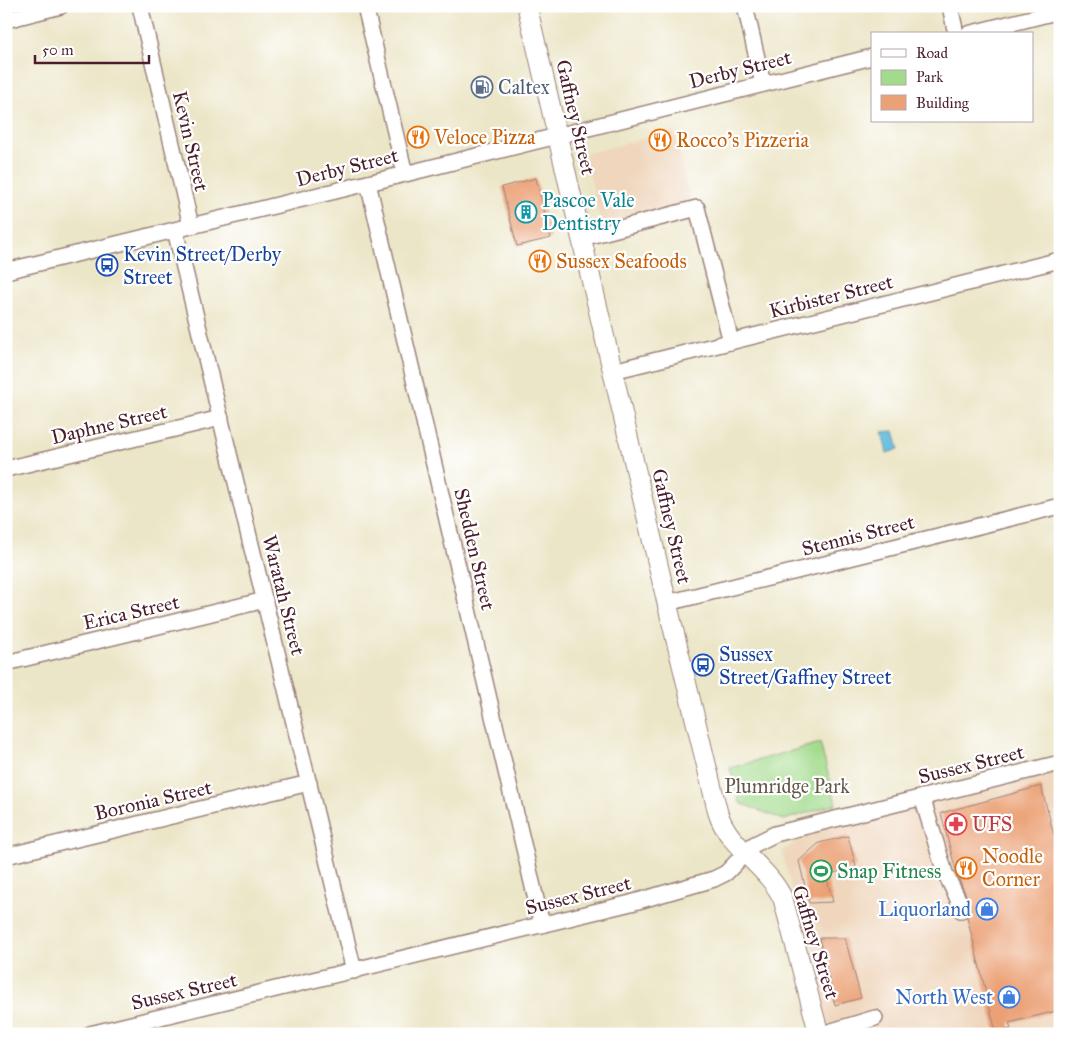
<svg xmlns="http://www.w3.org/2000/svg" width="1066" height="1040" font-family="'IM FELL Great Primer',serif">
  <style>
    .built { fill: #efd6bc }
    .green { fill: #a3db8d; stroke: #767d5c }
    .water { fill: #62bddf; stroke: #566e85 }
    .building { fill: #eba176 }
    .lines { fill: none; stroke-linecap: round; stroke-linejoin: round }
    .minor-casing { stroke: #9b827a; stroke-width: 18 }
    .major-casing { stroke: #9b827a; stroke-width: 21 }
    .minor { stroke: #fff; stroke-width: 15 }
    .major { stroke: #fff; stroke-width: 19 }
    .labels { text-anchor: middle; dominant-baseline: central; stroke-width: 4.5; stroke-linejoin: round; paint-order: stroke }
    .street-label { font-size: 20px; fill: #4a1f2b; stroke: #fff }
    .service-label { font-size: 20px; fill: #4e5e75; stroke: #fff; text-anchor: start }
    .food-label { font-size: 20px; fill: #c56008; stroke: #fff; text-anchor: start }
    .culture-label { font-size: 20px; fill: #0d838f; stroke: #fff; text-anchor: start }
    .transit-label { font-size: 20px; fill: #164399; stroke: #fff; text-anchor: start }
    .park-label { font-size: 20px; fill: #655748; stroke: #fff }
    .health-label { font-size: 20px; fill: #be3a42; stroke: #fff; text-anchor: start }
    .leisure-label { font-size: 20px; fill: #27864d; stroke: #fff; text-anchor: start }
    .shop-label { font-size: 20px; fill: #366cbe; stroke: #fff; text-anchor: end }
  </style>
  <rect width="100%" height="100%" fill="#fff"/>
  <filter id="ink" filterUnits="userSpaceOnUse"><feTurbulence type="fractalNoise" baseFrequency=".02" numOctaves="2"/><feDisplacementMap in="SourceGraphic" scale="10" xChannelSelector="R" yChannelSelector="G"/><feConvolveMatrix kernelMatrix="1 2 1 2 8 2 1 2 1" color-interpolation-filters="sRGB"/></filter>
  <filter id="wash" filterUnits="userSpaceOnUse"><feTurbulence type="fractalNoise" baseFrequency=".0096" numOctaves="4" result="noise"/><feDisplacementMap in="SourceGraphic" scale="20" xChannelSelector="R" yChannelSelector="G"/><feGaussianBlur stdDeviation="1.12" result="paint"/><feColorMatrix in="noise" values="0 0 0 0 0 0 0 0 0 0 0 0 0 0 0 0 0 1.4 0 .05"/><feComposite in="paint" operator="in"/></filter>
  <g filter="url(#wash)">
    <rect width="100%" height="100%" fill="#ece6c8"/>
    <g class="built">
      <path d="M 674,131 L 690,200 L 601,225 L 585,154 Z"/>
      <path d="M 1060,771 L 1060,1034 L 827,1034 L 782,851 L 816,830 Z"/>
    </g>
    <path class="green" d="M 820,743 L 836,804 L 784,820 L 740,803 L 730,768 Z"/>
    <path class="water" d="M 894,431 L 899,449 L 887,453 L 882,432 Z"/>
    <g id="blocks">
      <g class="building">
        <path d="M 536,178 L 551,238 L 517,246 L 502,187 Z"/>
        <path d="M 1041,786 L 1054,835 L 1060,833 L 1060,1010 L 1009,1023 L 1011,1029 L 996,1032 L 967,917 L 970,913 L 970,907 L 965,893 L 957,875 L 941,813 Z"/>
        <path d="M 848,836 L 856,867 L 826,875 L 833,902 L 809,903 L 799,861 L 819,843 Z"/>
        <path d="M 819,938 L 845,938 L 861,998 L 835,1005 Z"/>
      </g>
    </g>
  </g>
  <g filter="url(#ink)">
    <use href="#blocks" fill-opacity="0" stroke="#9b827a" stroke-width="1"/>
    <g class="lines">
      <g class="minor-casing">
        <g id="minor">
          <path d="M 140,6 L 191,226"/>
          <path d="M 365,6 L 405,174"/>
          <path d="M 745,6 L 763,84"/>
          <path d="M 950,6 L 956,34"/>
          <path d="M 6,20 L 61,6"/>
          <path d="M 968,34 L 1060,11"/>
          <path d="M 368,183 L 542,925"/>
          <path d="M 175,230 L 354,971"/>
          <path d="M 582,238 L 697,208 L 731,342"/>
          <path d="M 6,271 L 405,174 L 872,57"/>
          <path d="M 613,371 L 1060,260"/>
          <path d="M 6,469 L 221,418"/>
          <path d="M 667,603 L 1060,506"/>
          <path d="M 6,663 L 265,600"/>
          <path d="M 922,797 L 945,873 L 957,897 L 961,910"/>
          <path d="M 6,856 L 309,783"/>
          <path d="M 90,1034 L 631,903 L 714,879 L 726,873 L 753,845 L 775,834 L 1060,763"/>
          <path d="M 822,1034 L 875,1018"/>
        </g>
      </g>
      <g class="major-casing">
        <path id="major" d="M 527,6 L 667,603 L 718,813 C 729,848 768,866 783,899 L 819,1034"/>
      </g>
      <use href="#minor" class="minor"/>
      <use href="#major" class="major"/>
    </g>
  </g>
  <defs>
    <g id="fuel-ring" transform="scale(1.125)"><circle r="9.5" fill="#fff" stroke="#5c6f8a" stroke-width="1.5"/><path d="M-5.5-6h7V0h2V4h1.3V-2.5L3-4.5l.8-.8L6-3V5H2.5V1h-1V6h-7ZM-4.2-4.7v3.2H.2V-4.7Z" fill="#5c6f8a"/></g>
    <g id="restaurant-ring" transform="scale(1.125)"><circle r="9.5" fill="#fff" stroke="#e8710a" stroke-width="1.5"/><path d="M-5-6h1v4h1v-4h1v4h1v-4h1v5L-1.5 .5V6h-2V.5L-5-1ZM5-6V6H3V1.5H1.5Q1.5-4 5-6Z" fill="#e8710a"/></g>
    <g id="building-ring" transform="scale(1.125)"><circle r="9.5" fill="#fff" stroke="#0f9aa8" stroke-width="1.5"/><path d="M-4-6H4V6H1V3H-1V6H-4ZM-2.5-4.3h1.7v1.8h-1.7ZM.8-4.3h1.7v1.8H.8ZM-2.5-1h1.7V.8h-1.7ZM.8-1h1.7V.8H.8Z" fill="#0f9aa8"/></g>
    <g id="bus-ring" transform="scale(1.125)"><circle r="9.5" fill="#fff" stroke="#1a4fb4" stroke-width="1.5"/><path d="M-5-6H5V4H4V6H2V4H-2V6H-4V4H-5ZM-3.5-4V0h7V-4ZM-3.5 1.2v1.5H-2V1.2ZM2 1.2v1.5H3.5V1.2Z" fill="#1a4fb4"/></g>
    <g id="pharmacy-ring" transform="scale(1.125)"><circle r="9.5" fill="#fff" stroke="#e0444e" stroke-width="1.5"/><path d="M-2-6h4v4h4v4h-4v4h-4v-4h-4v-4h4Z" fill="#e0444e"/></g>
    <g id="stadium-ring" transform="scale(1.125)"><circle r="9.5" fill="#fff" stroke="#2e9e5b" stroke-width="1.5"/><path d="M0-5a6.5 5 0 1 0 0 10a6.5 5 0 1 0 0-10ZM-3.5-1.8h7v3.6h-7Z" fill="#2e9e5b"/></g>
    <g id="shop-ring" transform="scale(1.125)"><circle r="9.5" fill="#fff" stroke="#3f7fe0" stroke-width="1.5"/><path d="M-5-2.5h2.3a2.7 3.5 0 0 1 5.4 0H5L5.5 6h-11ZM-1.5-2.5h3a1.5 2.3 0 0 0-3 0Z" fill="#3f7fe0"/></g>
  </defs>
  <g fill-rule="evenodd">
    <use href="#fuel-ring" x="482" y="87"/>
    <use href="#restaurant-ring" x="418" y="137"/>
    <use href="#restaurant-ring" x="660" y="140"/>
    <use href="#building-ring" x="526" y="212"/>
    <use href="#restaurant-ring" x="540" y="261"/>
    <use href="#bus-ring" x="107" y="265"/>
    <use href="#bus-ring" x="703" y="665"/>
    <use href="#pharmacy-ring" x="956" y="824"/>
    <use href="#restaurant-ring" x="966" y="868"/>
    <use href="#stadium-ring" x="821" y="871"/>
    <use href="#shop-ring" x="987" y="909"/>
    <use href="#shop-ring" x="1009" y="997"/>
  </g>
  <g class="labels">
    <g class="street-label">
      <text transform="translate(740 69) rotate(-14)">Derby Street</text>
      <text transform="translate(576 117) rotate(77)">Gaffney Street</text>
      <text transform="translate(191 141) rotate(77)">Kevin Street</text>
      <text transform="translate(347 167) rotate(-14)">Derby Street</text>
      <text transform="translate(831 296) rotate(-14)">Kirbister Street</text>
      <text transform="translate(109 424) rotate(-13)">Daphne Street</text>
      <text transform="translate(672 526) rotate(77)">Gaffney Street</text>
      <text transform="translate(858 535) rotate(-14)">Stennis Street</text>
      <text transform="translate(475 549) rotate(77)">Shedden Street</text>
      <text transform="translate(284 595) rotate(76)">Waratah Street</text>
      <text transform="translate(131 612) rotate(-13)">Erica Street</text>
      <text transform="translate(971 764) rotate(-14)">Sussex Street</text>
      <text transform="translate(153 800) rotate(-13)">Boronia Street</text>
      <text transform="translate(578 895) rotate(-14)">Sussex Street</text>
      <text transform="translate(816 942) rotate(73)">Gaffney Street</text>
      <text transform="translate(184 991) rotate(-13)">Sussex Street</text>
    </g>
    <g class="service-label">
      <text x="498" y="87">Caltex</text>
    </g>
    <g class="food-label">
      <text x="434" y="137">Veloce Pizza</text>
      <text x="676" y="140">Rocco's Pizzeria</text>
      <text x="556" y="261">Sussex Seafoods</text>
      <text x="982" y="856">Noodle<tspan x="982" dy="23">Corner</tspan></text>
    </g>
    <g class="culture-label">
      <text x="542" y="200">Pascoe Vale<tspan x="542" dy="23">Dentistry</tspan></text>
    </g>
    <g class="transit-label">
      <text x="123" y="254">Kevin Street/Derby<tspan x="123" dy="23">Street</tspan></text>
      <text x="719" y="654">Sussex<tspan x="719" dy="23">Street/Gaffney Street</tspan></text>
    </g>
    <g class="park-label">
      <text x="787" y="786">Plumridge Park</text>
    </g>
    <g class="health-label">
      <text x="972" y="824">UFS</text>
    </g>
    <g class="leisure-label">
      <text x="837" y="871">Snap Fitness</text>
    </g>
    <g class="shop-label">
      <text x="971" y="909">Liquorland</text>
      <text x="993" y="997">North West</text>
    </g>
  </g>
  <rect width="1066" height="1040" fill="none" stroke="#fff" stroke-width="25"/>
  <rect x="871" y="32" width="162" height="90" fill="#ffffff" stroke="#b7a5aa"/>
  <rect x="881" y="49" width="25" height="8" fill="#ffffff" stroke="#b7a5aa"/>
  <text x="916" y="58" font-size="15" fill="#4a1f2b">Road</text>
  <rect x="881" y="70" width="25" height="15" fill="#a3db8d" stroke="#b7a5aa"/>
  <text x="916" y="82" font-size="15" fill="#4a1f2b">Park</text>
  <rect x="881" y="95" width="25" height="15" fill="#eba176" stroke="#b7a5aa"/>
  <text x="916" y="108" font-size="15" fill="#4a1f2b">Building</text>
  <path d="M35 55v8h114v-8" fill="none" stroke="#4a1f2b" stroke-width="2.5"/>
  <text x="42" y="55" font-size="15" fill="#4a1f2b" stroke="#ffffff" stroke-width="4" paint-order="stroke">50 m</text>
</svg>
